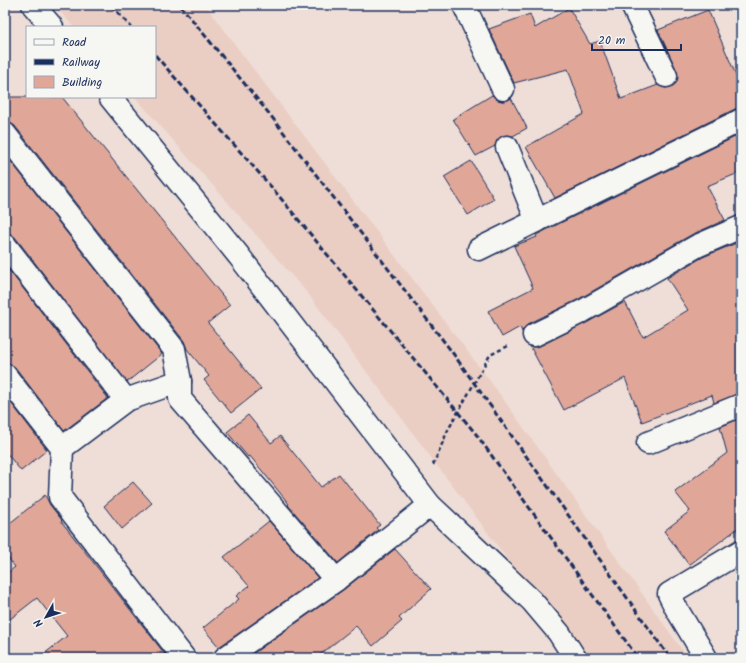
<svg xmlns="http://www.w3.org/2000/svg" width="746" height="663" font-family="Kalam,sans-serif">
  <style>
    .built { fill: #eacec4 }
    .building { fill: #e0a799; stroke: #1b2f5e }
    .lines { fill: none; stroke-linecap: round; stroke-linejoin: round }
    .minor-casing { stroke: #1b2f5e; stroke-width: 25 }
    .path { stroke: #1b2f5e; stroke-width: 2.5; stroke-dasharray: 4 3; stroke-linecap: butt }
    .minor { stroke: #f6f6f2; stroke-width: 22 }
    .rail { stroke: #1b2f5e; stroke-width: 3; stroke-dasharray: 6 3; stroke-linecap: butt }
  </style>
  <rect width="100%" height="100%" fill="#efded7"/>
  <filter id="ink" filterUnits="userSpaceOnUse"><feTurbulence type="fractalNoise" baseFrequency=".025" numOctaves="2"/><feDisplacementMap in="SourceGraphic" scale="8" xChannelSelector="R" yChannelSelector="G"/><feConvolveMatrix kernelMatrix="1 2 1 2 8 2 1 2 1" color-interpolation-filters="sRGB"/></filter>
  <g filter="url(#ink)">
    <path class="built" d="M 54,5 L 205,5 L 496,389 L 688,658 L 582,658 L 308,294 L 135,97 L 155,97 L 155,27 L 74,27 Z"/>
    <g class="building">
      <path d="M 569,8 L 590,44 L 600,41 L 621,99 L 658,85 L 665,88 L 671,87 L 676,83 L 678,77 L 677,71 L 658,30 L 708,10 L 741,87 L 741,108 L 735,109 L 555,198 L 526,147 L 584,114 L 568,69 L 514,83 L 489,29 L 530,14 L 535,28 Z"/>
      <path d="M 492,95 L 496,99 L 502,101 L 508,100 L 511,98 L 527,128 L 513,136 L 508,135 L 502,136 L 497,140 L 495,146 L 476,156 L 453,119 Z"/>
      <path d="M 5,97 L 62,97 L 230,305 L 208,323 L 261,389 L 231,413 L 204,380 L 209,376 L 187,349 L 184,341 L 15,126 L 10,123 L 5,122 Z"/>
      <path d="M 741,134 L 741,172 L 707,186 L 725,220 L 691,235 L 577,300 L 528,324 L 524,328 L 522,332 L 520,327 L 502,337 L 488,311 L 533,288 L 514,246 L 537,237 L 536,235 Z"/>
      <path d="M 5,154 L 162,354 L 127,382 L 15,237 L 10,234 L 5,233 Z"/>
      <path d="M 471,161 L 494,199 L 468,215 L 444,177 Z"/>
      <path d="M 741,241 L 741,393 L 714,403 L 712,395 L 642,422 L 625,378 L 564,410 L 530,346 L 534,347 L 540,346 L 588,322 L 625,302 L 643,337 L 688,310 L 667,278 L 703,257 Z"/>
      <path d="M 5,265 L 108,398 L 64,431 L 15,367 L 10,364 L 5,363 Z"/>
      <path d="M 5,395 L 47,450 L 21,471 L 5,451 Z"/>
      <path d="M 248,415 L 271,443 L 280,436 L 321,487 L 339,474 L 380,525 L 376,528 L 378,530 L 338,563 L 288,505 L 289,504 L 250,456 L 248,457 L 227,432 Z"/>
      <path d="M 741,418 L 741,526 L 689,565 L 664,531 L 690,511 L 675,492 L 727,453 L 720,427 Z"/>
      <path d="M 133,482 L 152,503 L 122,529 L 104,506 Z"/>
      <path d="M 45,495 L 50,505 L 62,520 L 61,521 L 168,658 L 39,658 L 67,636 L 37,598 L 5,623 L 5,575 L 15,567 L 5,554 L 5,527 Z"/>
      <path d="M 269,521 L 318,578 L 219,647 L 203,628 L 239,599 L 236,596 L 249,586 L 224,557 Z"/>
      <path d="M 395,549 L 431,589 L 399,618 L 402,621 L 373,646 L 356,626 L 316,658 L 249,658 L 248,657 L 343,590 Z"/>
    </g>
    <g class="lines">
      <g class="minor-casing">
        <g id="minor">
          <path d="M 33,5 L 52,27"/>
          <path d="M 464,5 L 503,89"/>
          <path d="M 632,5 L 666,76"/>
          <path d="M 110,97 L 239,256 L 430,505"/>
          <path d="M 5,134 L 174,349 L 180,381 L 180,399 L 336,580"/>
          <path d="M 507,147 L 537,221"/>
          <path d="M 5,245 L 126,400"/>
          <path d="M 479,249 L 741,120"/>
          <path d="M 534,335 L 583,311 L 697,246 L 741,227"/>
          <path d="M 5,375 L 62,448 L 60,497 L 184,658"/>
          <path d="M 648,443 L 741,405"/>
          <path d="M 62,448 L 126,400 L 180,381"/>
          <path d="M 225,658 L 336,580 L 430,505 L 532,601 L 559,633 L 575,658"/>
          <path d="M 706,658 L 676,608 L 669,594 L 741,551"/>
        </g>
      </g>
      <path class="path" d="M 433,465 L 448,430 L 490,355 L 510,345"/>
      <use href="#minor" class="minor"/>
      <g class="rail">
        <path d="M 111,5 L 131,27"/>
        <path d="M 180,5 L 271,116 L 452,352 L 670,658"/>
        <path d="M 155,55 L 273,189 L 476,434 L 638,658"/>
      </g>
    </g>
  </g>
  <rect width="746" height="663" fill="none" stroke="#f6f6f2" stroke-width="20"/>
  <rect x="10" y="10" width="726" height="643" fill="none" stroke="#1b2f5e" stroke-width="1.5" filter="url(#ink)"/>
  <rect x="26" y="26" width="130" height="72" fill="#f6f6f2" stroke="#9ea6b7"/>
  <rect x="34" y="39" width="20" height="6" fill="#f6f6f2" stroke="#9ea6b7"/>
  <text x="62" y="46" font-size="12" fill="#1b2f5e">Road</text>
  <rect x="34" y="59" width="20" height="6" fill="#1b2f5e" stroke="#9ea6b7"/>
  <text x="62" y="66" font-size="12" fill="#1b2f5e">Railway</text>
  <rect x="34" y="76" width="20" height="12" fill="#e0a799" stroke="#9ea6b7"/>
  <text x="62" y="86" font-size="12" fill="#1b2f5e">Building</text>
  <g transform="translate(46 617) rotate(231)" stroke="#f6f6f2" stroke-width="3" paint-order="stroke">
  <path d="M0-3L7 15L0 10L-7 15Z" fill="#1b2f5e"/>
  <text y="-6" font-size="11" font-weight="bold" text-anchor="middle" fill="#1b2f5e">N</text>
  </g>
  <path d="M592 44v6h89v-6" fill="none" stroke="#1b2f5e" stroke-width="2"/>
  <text x="598" y="44" font-size="12" fill="#1b2f5e" stroke="#f6f6f2" stroke-width="3" paint-order="stroke">20 m</text>
</svg>
